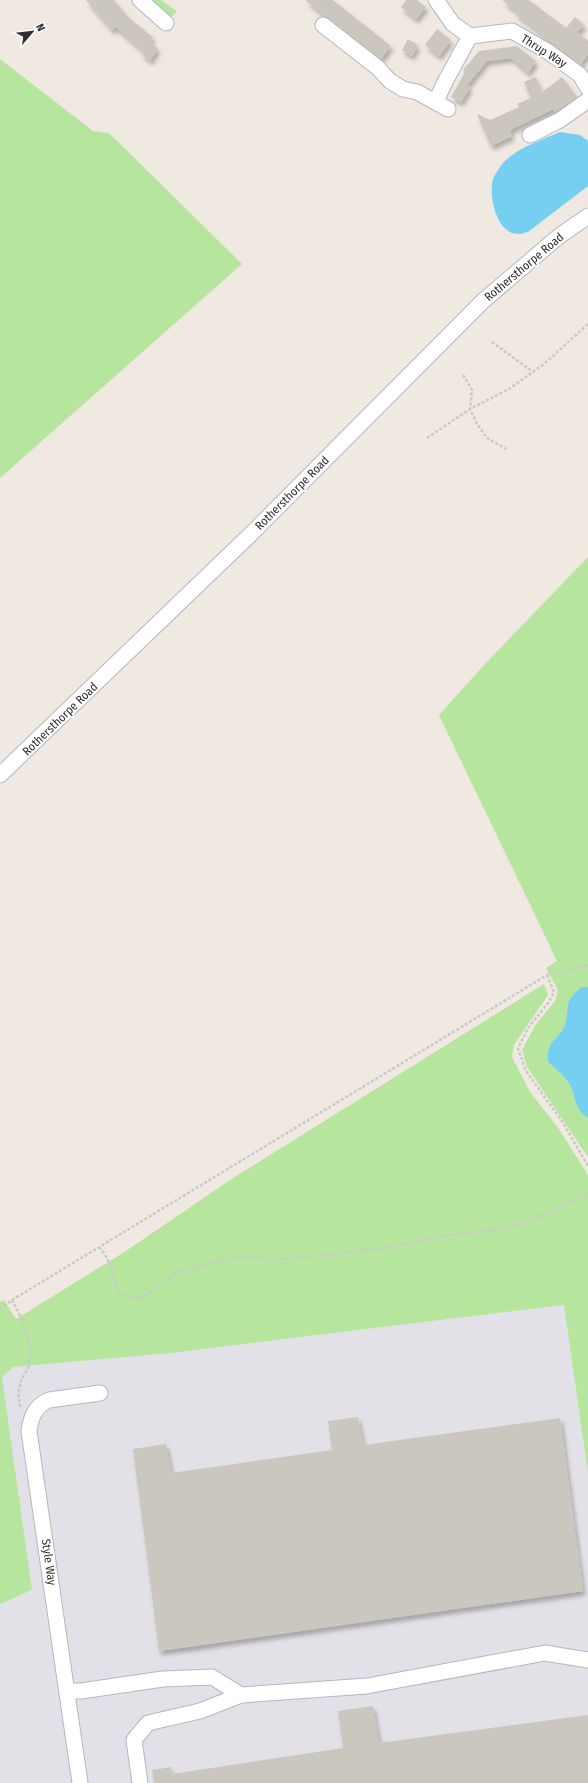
<svg xmlns="http://www.w3.org/2000/svg" width="588" height="1783" font-family="'Fira Sans Condensed',sans-serif">
  <style>
    .industrial { fill: #e3e1e8 }
    .green { fill: #b6e59e }
    .water { fill: #75cff0 }
    .building { fill: #cbc7bf; filter: url(#shadow) }
    .lines { fill: none; stroke-linecap: round; stroke-linejoin: round }
    .minor-casing { stroke: #b4b7c1; stroke-width: 17 }
    .path { stroke: #c9c9c9; stroke-width: 2.5; stroke-dasharray: 3 2; stroke-linecap: butt }
    .minor { stroke: #fff; stroke-width: 15 }
    .labels { text-anchor: middle; dominant-baseline: central; stroke-width: 3.5; stroke-linejoin: round; paint-order: stroke }
    .street-label { font-size: 12px; fill: #2e2e2e; stroke: #fff }
  </style>
  <defs>
    <filter id="shadow"><feDropShadow dx="2.5" dy="4.5" stdDeviation="2" flood-color="#0004"/></filter>
  </defs>
  <rect width="100%" height="100%" fill="#efe9e1"/>
  <path class="industrial" d="M 588,1284 L 588,1783 L 0,1783 L 0,1604 L 32,1590 L 2,1377 L 13,1367 L 171,1353 L 564,1305 Z"/>
  <g class="green">
    <path d="M 140,0 L 161,0 L 177,11 L 166,23 Z"/>
    <path d="M 0,59 L 93,131 L 109,133 L 242,264 L 0,478 Z"/>
    <path d="M 588,557 L 588,987 L 581,987 C 578,991 572,995 570,999 C 566,1007 568,1018 564,1027 C 556,1044 547,1038 548,1062 C 556,1069 564,1075 570,1085 C 576,1097 574,1109 588,1118 L 588,1157 L 527,1067 L 522,1050 L 536,1024 L 555,1001 L 558,990 L 546,968 L 557,961 L 439,715 L 484,665 Z"/>
    <path d="M 544,984 L 548,995 L 514,1045 L 512,1057 L 530,1092 L 559,1129 L 588,1175 L 588,1473 L 564,1305 L 171,1353 L 13,1367 L 2,1377 L 32,1590 L 0,1604 L 0,1302 L 4,1300 L 16,1319 L 126,1251 L 233,1178 Z"/>
  </g>
  <g class="water">
    <path d="M 560,132 L 580,135 L 588,141 L 588,186 L 528,232 C 526,232 522,234 519,234 C 497,235 488,196 493,179 C 495,174 501,165 505,161 C 520,147 541,140 560,132 Z"/>
    <path d="M 581,987 L 588,987 L 588,1118 C 574,1109 576,1097 570,1085 C 564,1075 556,1069 548,1062 C 547,1037 556,1044 564,1027 C 568,1018 566,1007 570,999 C 572,995 578,991 581,987 Z"/>
  </g>
  <g class="building">
    <path d="M 86,0 L 114,0 L 130,19 L 153,37 L 150,42 L 158,48 L 150,61 L 142,54 L 143,51 L 116,27 L 112,30 Z"/>
    <path d="M 305,0 L 333,0 L 391,46 L 381,59 Z"/>
    <path d="M 406,0 L 417,0 L 426,7 L 416,19 L 401,7 Z"/>
    <path d="M 502,0 L 529,0 L 566,28 L 575,17 L 584,25 L 577,32 L 588,41 L 588,54 L 581,64 L 516,14 L 517,12 Z"/>
    <path d="M 437,29 L 451,40 L 439,56 L 425,45 Z"/>
    <path d="M 408,39 L 418,45 L 412,56 L 402,50 Z"/>
    <path d="M 517,46 L 536,61 L 528,73 L 511,58 L 487,61 L 467,85 L 470,87 L 461,102 L 451,97 L 465,72 L 463,70 L 479,51 Z"/>
    <path d="M 536,77 L 542,92 L 562,77 L 577,97 L 555,112 L 553,109 L 510,130 L 512,136 L 491,146 L 477,114 L 490,120 L 519,107 L 517,104 L 531,98 L 524,82 Z"/>
    <path d="M 358,1417 L 363,1445 L 560,1418 L 583,1591 L 159,1651 L 133,1449 L 166,1444 L 171,1473 L 332,1450 L 328,1421 Z"/>
    <path d="M 373,1706 L 379,1743 L 588,1715 L 588,1783 L 154,1783 L 152,1770 L 171,1767 L 172,1774 L 343,1748 L 338,1711 Z"/>
  </g>
  <g class="lines">
    <g class="minor-casing">
      <g id="minor">
        <path d="M 140,0 L 166,23"/>
        <path d="M 436,0 L 453,24 L 470,36 L 512,31 L 547,51 L 580,75 L 588,88"/>
        <path d="M 323,25 L 378,68 L 390,81 L 403,89 L 417,92 L 448,109"/>
        <path d="M 436,101 L 446,80 L 470,36"/>
        <path d="M 530,135 L 560,120 L 588,100"/>
        <path d="M 0,775 L 251,534 L 483,301 L 558,237 L 588,216"/>
        <path d="M 67,1691 L 81,1691 L 163,1679 L 212,1677 L 241,1695 L 367,1686 L 545,1653 L 588,1660"/>
        <path d="M 80,1783 L 29,1431 C 31,1417 35,1406 49,1400 L 100,1393"/>
        <path d="M 140,1783 L 134,1740 L 148,1723 L 200,1711 L 241,1695"/>
      </g>
    </g>
    <g class="path">
      <path d="M 492,342 L 533,372"/>
      <path d="M 463,375 L 472,390 L 470,409 L 477,424 L 487,438 L 508,450"/>
      <path d="M 427,438 L 470,409 L 509,389 L 544,364 L 588,324"/>
      <path d="M 547,975 L 554,992 L 549,1002 L 528,1028 L 518,1048 L 526,1071 L 562,1121 L 588,1166"/>
      <path d="M 99,1247 C 111,1260 114,1277 118,1294 L 140,1299 L 179,1271 L 237,1257 L 286,1259 L 344,1253 L 390,1247 L 450,1235 L 502,1229 L 543,1215 L 588,1193"/>
      <path d="M 12,1300 C 22,1319 35,1343 29,1365 C 28,1370 23,1376 21,1381 C 18,1389 18,1401 21,1409"/>
      <path d="M 0,1309 L 12,1300 L 547,975 L 588,965"/>
    </g>
    <use href="#minor" class="minor"/>
  </g>
  <g class="labels">
    <g class="street-label">
      <text transform="translate(544 51) rotate(32)">Thrup Way</text>
      <text transform="translate(524 267) rotate(-40)">Rothersthorpe Road</text>
      <text transform="translate(292 493) rotate(-45)">Rothersthorpe Road</text>
      <text transform="translate(60 719) rotate(-44)">Rothersthorpe Road</text>
      <text transform="translate(49 1562) rotate(82)">Style Way</text>
    </g>
  </g>
  <g transform="translate(32 32) rotate(62)" stroke="#ffffff" stroke-width="3" paint-order="stroke">
  <path d="M0-3L7 15L0 10L-7 15Z" fill="#2e2e2e"/>
  <text y="-6" font-size="11" font-weight="bold" text-anchor="middle" fill="#2e2e2e">N</text>
  </g>
</svg>
